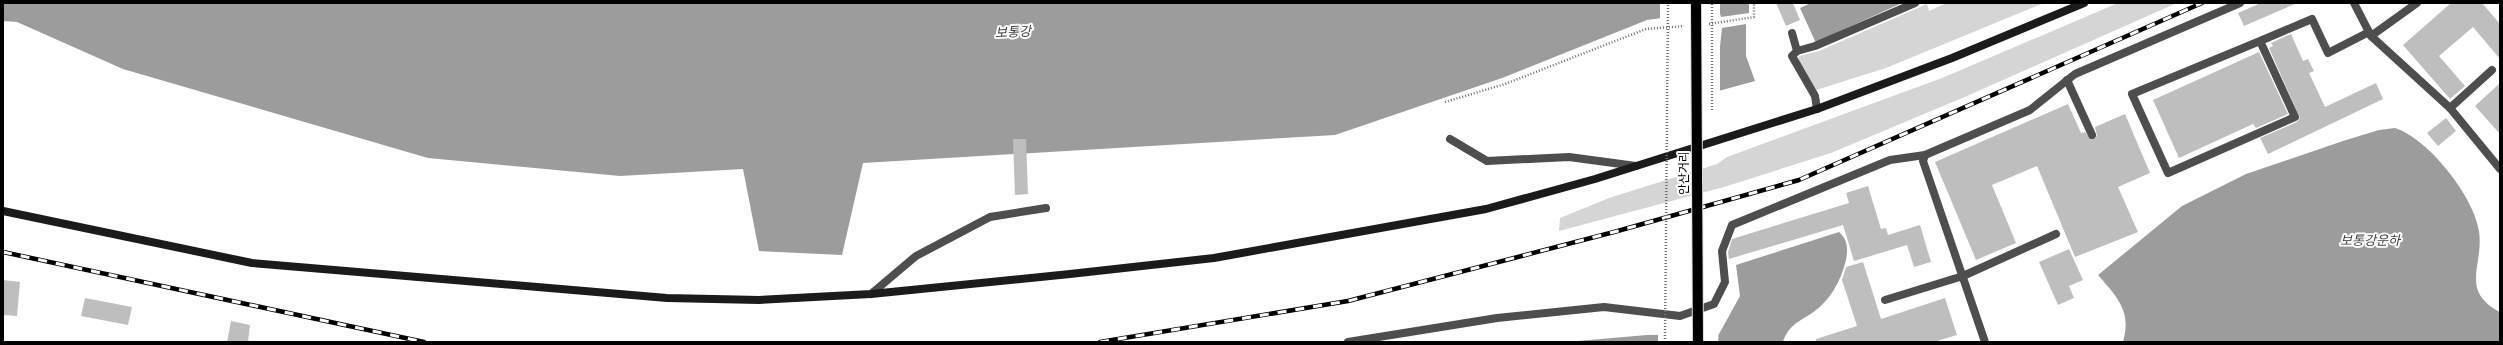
<svg xmlns="http://www.w3.org/2000/svg" width="2503" height="345" font-family="Figtree,'Noto Sans KR',sans-serif">
  <style>
    .green { fill: #d5d5d5 }
    .water { fill: #9c9c9c }
    .pier { fill: #fff }
    .building { fill: #bebebe }
    .lines { fill: none; stroke-linecap: round; stroke-linejoin: round }
    .path { stroke: #707070; stroke-width: 2.5; stroke-dasharray: 1 2; stroke-linecap: butt }
    .service { stroke: #4e4e4e; stroke-width: 8 }
    .secondary { stroke: #1b1b1b; stroke-width: 8 }
    .rail-casing { stroke: #000; stroke-width: 4.5 }
    .rail { stroke: #fff; stroke-width: 3; stroke-dasharray: 9; stroke-linecap: butt }
    .primary-bridge-casing { stroke: #dbdbdb; stroke-width: 12; stroke-linecap: butt }
    .path-bridge { stroke: #707070; stroke-width: 2.5; stroke-dasharray: 1 2; stroke-linecap: butt }
    .primary-bridge { stroke: #000; stroke-width: 10 }
    .labels { text-anchor: middle; dominant-baseline: central; stroke-width: 4; stroke-linejoin: round; paint-order: stroke }
    .street-label { font-size: 12px; fill: #000; stroke: #fff }
    .water-label { font-size: 13px; font-style: italic; fill: #3d3d3d; stroke: #fff }
  </style>
  <rect width="100%" height="100%" fill="#fff"/>
  <g class="green">
    <path d="M 1947,3 L 2044,3 L 1886,68 L 1816,90 L 1798,61 L 1799,56 L 1819,51 L 1927,4 L 1929,11 Z"/>
    <path d="M 2118,3 L 2177,3 L 1967,96 L 1831,153 L 1724,187 L 1559,231 L 1560,218 L 1609,198 L 1717,164 L 1727,157 L 1942,78 Z"/>
  </g>
  <g class="water">
    <path d="M 3,3 L 1749,3 L 1749,13 L 1721,17 L 1719,10 L 1647,20 L 1502,78 L 1335,135 L 863,163 L 842,255 L 759,251 L 743,169 L 620,176 L 428,158 L 123,69 L 17,22 L 3,21 Z"/>
    <path d="M 1811,3 L 1902,3 L 1818,41 L 1815,41 L 1800,8 Z"/>
    <path d="M 1746,24 L 1746,56 L 1755,81 L 1715,92 L 1722,28 Z"/>
    <path d="M 2395,128 C 2429,139 2474,197 2479,231 C 2484,266 2459,290 2500,312 L 2500,342 L 2123,342 C 2132,311 2117,297 2098,275 L 2182,206 L 2246,174 L 2343,141 L 2379,130 Z"/>
    <path d="M 1839,232 C 1848,240 1848,249 1846,260 C 1841,281 1830,301 1812,313 C 1798,322 1788,326 1783,342 L 1566,342 L 1647,335 L 1719,334 L 1740,296 L 1736,265 Z"/>
  </g>
  <g class="pier">
    <path d="M 1660,3 L 1720,3 L 1720,19 L 1718,12 L 1660,20 Z"/>
    <path d="M 1720,33 L 1720,93 L 1715,94 L 1713,92 Z"/>
    <path d="M 1719,330 L 1718,342 L 1658,342 L 1658,332 Z"/>
  </g>
  <g class="building">
    <path d="M 1776,3 L 1793,3 L 1800,20 L 1786,26 Z"/>
    <path d="M 2261,3 L 2297,3 L 2244,26 L 2238,13 Z"/>
    <path d="M 2451,3 L 2482,3 L 2500,24 L 2500,59 L 2473,27 L 2439,56 L 2465,86 L 2450,99 L 2403,45 Z"/>
    <path d="M 2291,34 L 2303,61 L 2308,59 L 2314,71 L 2309,73 L 2325,107 L 2376,83 L 2383,99 L 2268,154 L 2260,138 L 2297,122 L 2300,118 L 2269,48 L 2273,46 L 2271,43 Z"/>
    <path d="M 2259,52 L 2288,114 L 2256,128 L 2253,124 L 2179,158 L 2153,100 Z"/>
    <path d="M 2500,83 L 2500,134 L 2475,106 Z"/>
    <path d="M 2068,104 L 2081,133 L 2085,132 L 2091,140 L 2097,136 L 2095,127 L 2125,114 L 2150,173 L 2118,187 L 2138,232 L 2075,257 L 2037,166 L 1992,185 L 2016,243 L 1976,260 L 1935,162 Z"/>
    <path d="M 2446,118 L 2456,131 L 2438,146 L 2427,133 Z"/>
    <path d="M 1013,139 L 1026,139 L 1028,194 L 1015,195 Z"/>
    <path d="M 1868,186 L 1881,229 L 1886,228 L 1888,235 L 1920,225 L 1931,262 L 1914,267 L 1907,245 L 1854,261 L 1843,225 L 1729,259 L 1728,252 L 1732,239 L 1849,203 L 1846,193 Z"/>
    <path d="M 2069,249 L 2083,280 L 2069,286 L 2074,298 L 2058,305 L 2039,262 Z"/>
    <path d="M 1863,262 L 1881,319 L 1945,298 L 1957,335 L 1934,342 L 1816,342 L 1816,339 L 1857,326 L 1842,280 L 1846,267 Z"/>
    <path d="M 3,280 L 20,282 L 17,316 L 3,315 Z"/>
    <path d="M 85,298 L 132,307 L 128,325 L 81,316 Z"/>
    <path d="M 231,321 L 250,325 L 248,342 L 227,342 Z"/>
  </g>
  <g class="lines">
    <g class="path">
      <path d="M 1709,24 L 1754,17 L 1754,3"/>
      <path d="M 1445,102 L 1505,84 L 1646,29 L 1684,26"/>
    </g>
    <g class="service">
      <path d="M 2354,3 L 2371,36 L 2450,108 L 2500,169"/>
      <path d="M 1792,33 L 1797,51 L 1792,56 L 1815,96 L 1817,109"/>
      <path d="M 2371,36 L 2417,3"/>
      <path d="M 2260,41 L 2132,94 L 2168,173 L 2295,117 L 2260,41 L 2312,19 L 2328,53 L 2369,32"/>
      <path d="M 1797,51 L 1815,46 L 1915,3"/>
      <path d="M 2067,80 L 2092,135"/>
      <path d="M 2450,108 L 2492,70"/>
      <path d="M 1450,139 L 1487,161 L 1569,157 L 1636,166"/>
      <path d="M 871,294 L 916,256 L 990,217 L 1046,208"/>
      <path d="M 1885,300 L 1963,276 L 2056,234"/>
      <path d="M 1348,342 L 1497,318 L 1604,307 L 1680,316 L 1714,304 L 1725,282 L 1722,251 L 1732,225 L 1890,160 L 1925,155"/>
      <path d="M 1985,342 L 1923,161 L 1925,155 L 2030,110 L 2075,74 L 2240,3"/>
    </g>
    <path class="secondary" d="M 3,211 L 252,263 L 667,298 L 759,300 L 871,294 L 1070,274 L 1214,258 L 1486,209 L 1595,179 L 1817,109 L 1952,58 L 2084,3"/>
    <g class="rail-casing">
      <g id="rail">
        <path d="M 3,252 L 424,342"/>
        <path d="M 1100,342 L 1348,301 L 1614,232 L 1799,180 L 2202,3"/>
      </g>
    </g>
    <use href="#rail" class="rail"/>
    <g class="primary-bridge-casing">
      <path id="primary-bridge" d="M 1696,3 L 1698,342"/>
    </g>
    <g class="path-bridge">
      <path d="M 1712,110 L 1712,3"/>
      <path d="M 1665,342 L 1668,3"/>
    </g>
    <use href="#primary-bridge" class="primary-bridge"/>
  </g>
  <g class="labels">
    <g class="street-label">
      <text transform="translate(1684 173) rotate(-90)">안산거리</text>
    </g>
    <g class="water-label">
      <text transform="translate(1013 32) rotate(-3)">보통강</text>
      <text x="2370" y="240">보통강운하</text>
    </g>
  </g>
  <rect width="2503" height="345" fill="none" stroke="#000000" stroke-width="8"/>
</svg>
